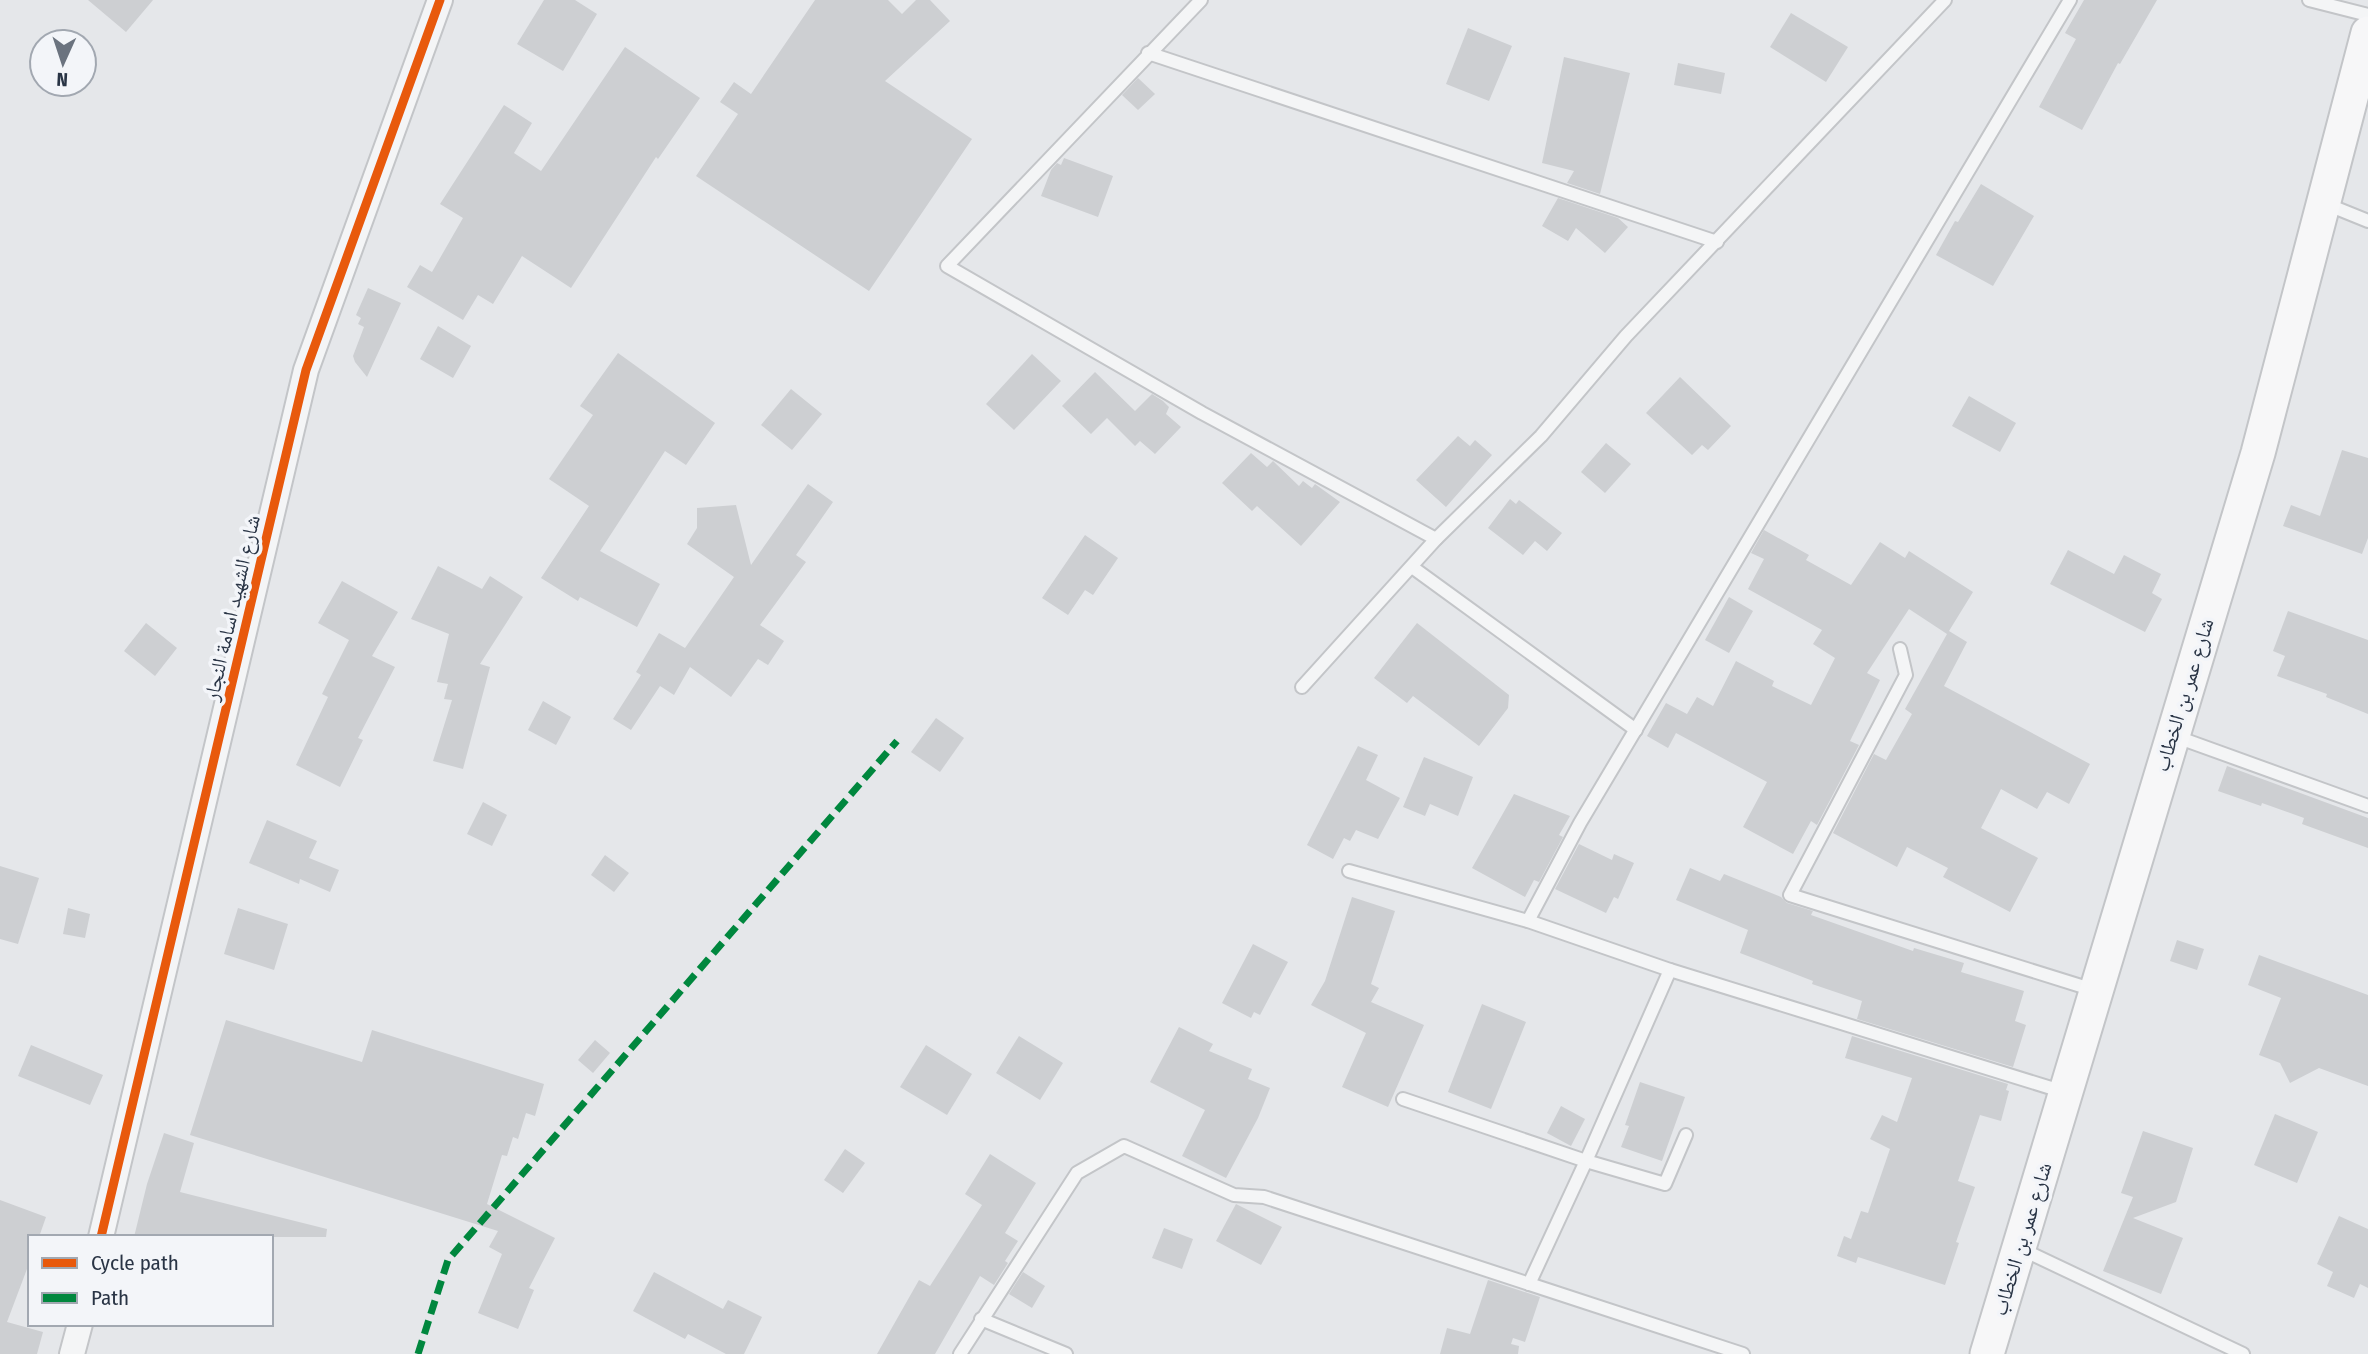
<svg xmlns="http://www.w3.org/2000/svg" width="2368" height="1354" font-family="'Fira Sans Condensed','Noto Naskh Arabic',sans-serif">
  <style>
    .building { fill: #cdcfd2 }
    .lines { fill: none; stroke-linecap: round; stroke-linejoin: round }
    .service-casing { stroke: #c3c5c8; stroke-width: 16 }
    .minor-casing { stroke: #c3c5c8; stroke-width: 28 }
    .secondary-casing { stroke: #c3c5c8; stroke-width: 37 }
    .service { stroke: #f4f5f6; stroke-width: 12 }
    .minor { stroke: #f4f5f6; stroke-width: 24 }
    .secondary { stroke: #f7f7f8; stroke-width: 33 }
    .quiet { stroke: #00873e; stroke-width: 7; stroke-dasharray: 14 7; stroke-linecap: butt }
    .cycleway-casing { stroke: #f3f5f9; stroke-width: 13 }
    .cycleway { stroke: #e8590c; stroke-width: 9 }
    .labels { text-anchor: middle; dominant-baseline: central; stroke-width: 7; stroke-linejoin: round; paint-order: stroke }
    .street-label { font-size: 21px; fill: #293445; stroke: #f3f5f9 }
  </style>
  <rect width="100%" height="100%" fill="#e5e7ea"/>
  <g class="building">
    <path d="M 88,0 L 153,0 L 126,32 Z"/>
    <path d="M 544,0 L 575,0 L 597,14 L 563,71 L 517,44 Z"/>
    <path d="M 815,0 L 888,0 L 902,14 L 916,0 L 930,0 L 950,21 L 885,81 L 972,139 L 869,291 L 696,176 L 738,114 L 720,102 L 734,82 L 751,94 Z"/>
    <path d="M 2084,0 L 2157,0 L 2120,64 L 2118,63 L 2082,130 L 2039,107 L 2076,39 L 2065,33 Z"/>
    <path d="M 1791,13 L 1848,47 L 1826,82 L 1770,47 Z"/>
    <path d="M 1468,28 L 1512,46 L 1489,101 L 1446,84 Z"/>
    <path d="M 625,47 L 700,98 L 658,159 L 656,157 L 571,288 L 522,256 L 493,304 L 478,295 L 463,320 L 407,287 L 420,265 L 432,272 L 463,218 L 440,204 L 504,105 L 532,123 L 514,153 L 541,171 Z"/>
    <path d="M 1564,57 L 1630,73 L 1600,194 L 1567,183 L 1574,171 L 1542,163 Z"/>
    <path d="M 1678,63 L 1725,73 L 1721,94 L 1674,85 Z"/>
    <path d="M 1138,78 L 1155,94 L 1138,110 L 1122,95 Z"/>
    <path d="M 1064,158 L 1113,176 L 1098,217 L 1041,196 L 1051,170 L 1057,163 L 1061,165 Z"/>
    <path d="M 1981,184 L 2034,216 L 1993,286 L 1936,255 L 1955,221 L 1958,222 Z"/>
    <path d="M 1558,198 L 1618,218 L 1628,227 L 1605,253 L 1576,228 L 1568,241 L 1542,226 Z"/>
    <path d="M 368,288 L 401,303 L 367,377 L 355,362 L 353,356 L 364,327 L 358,324 L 361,318 L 356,315 Z"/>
    <path d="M 438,326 L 471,346 L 453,378 L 420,359 Z"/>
    <path d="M 618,353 L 715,423 L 686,465 L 665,451 L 600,551 L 660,584 L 637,627 L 580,597 L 578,601 L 541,578 L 589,506 L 549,479 L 593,415 L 580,406 Z"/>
    <path d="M 1032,354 L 1061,381 L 1014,430 L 986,404 Z"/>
    <path d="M 1095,372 L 1135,411 L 1152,394 L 1163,401 L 1169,407 L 1166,414 L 1181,427 L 1155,454 L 1140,441 L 1135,446 L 1107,418 L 1091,434 L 1062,406 Z"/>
    <path d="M 1680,377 L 1731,426 L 1708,450 L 1702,445 L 1692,455 L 1646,413 Z"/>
    <path d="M 791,389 L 822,414 L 792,450 L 761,425 Z"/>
    <path d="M 1969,396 L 2016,423 L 2000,452 L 1952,426 Z"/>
    <path d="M 1458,436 L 1470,446 L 1475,440 L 1492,455 L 1446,507 L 1416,480 Z"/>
    <path d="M 1606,443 L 1631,464 L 1605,493 L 1581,472 Z"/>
    <path d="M 2342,450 L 2368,458 L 2368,538 L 2362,554 L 2283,526 L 2291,505 L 2320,516 Z"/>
    <path d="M 1251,453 L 1267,467 L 1273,461 L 1299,486 L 1303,481 L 1312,488 L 1315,484 L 1340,502 L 1301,546 L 1257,506 L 1252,511 L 1222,483 Z"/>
    <path d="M 808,484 L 833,502 L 796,555 L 806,562 L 760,625 L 784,641 L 768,665 L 758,659 L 731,697 L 690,667 L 674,695 L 660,686 L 631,730 L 613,719 L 641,675 L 636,672 L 659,633 L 685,648 L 734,577 L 687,544 L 697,528 L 697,508 L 736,505 L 751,565 Z"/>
    <path d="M 1510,499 L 1516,504 L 1519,500 L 1562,533 L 1547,551 L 1535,541 L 1523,555 L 1488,528 Z"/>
    <path d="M 1764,530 L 1809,555 L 1806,560 L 1851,585 L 1880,542 L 1905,558 L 1909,551 L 1973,592 L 1949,631 L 1967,642 L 1944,686 L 2090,764 L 2069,804 L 2047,792 L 2037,809 L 2001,789 L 1981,828 L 2038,858 L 2010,912 L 1943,877 L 1948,868 L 1907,847 L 1897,867 L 1833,833 L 1874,754 L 1886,760 L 1912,714 L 1905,709 L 1947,634 L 1909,609 L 1867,673 L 1880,680 L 1850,741 L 1859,745 L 1817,825 L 1811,821 L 1793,854 L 1743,827 L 1767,782 L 1676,733 L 1668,748 L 1647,736 L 1666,703 L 1687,714 L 1697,697 L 1713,706 L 1736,661 L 1774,681 L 1772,686 L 1811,705 L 1835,658 L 1813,644 L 1822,630 L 1748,589 L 1764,559 L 1751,553 Z"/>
    <path d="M 1085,535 L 1118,558 L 1093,595 L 1085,590 L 1068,615 L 1042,598 Z"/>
    <path d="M 2068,550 L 2114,574 L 2124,555 L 2161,574 L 2152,593 L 2162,599 L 2145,632 L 2050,584 Z"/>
    <path d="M 438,566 L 482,589 L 490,576 L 523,597 L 480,664 L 490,667 L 463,769 L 433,761 L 452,700 L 444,699 L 448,684 L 437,682 L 449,634 L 411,619 Z"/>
    <path d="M 342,581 L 398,612 L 372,656 L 395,667 L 358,738 L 363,740 L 340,787 L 296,765 L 328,697 L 322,694 L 349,640 L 318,623 Z"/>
    <path d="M 1729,597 L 1753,611 L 1729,653 L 1705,640 Z"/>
    <path d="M 2288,611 L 2368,640 L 2368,714 L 2326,697 L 2327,694 L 2277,676 L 2285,656 L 2273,651 Z"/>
    <path d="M 146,623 L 177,648 L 155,676 L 124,651 Z"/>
    <path d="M 1417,623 L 1509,695 L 1508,708 L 1479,746 L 1413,696 L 1407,703 L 1374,678 Z"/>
    <path d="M 543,701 L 571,717 L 556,745 L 528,730 Z"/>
    <path d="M 936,718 L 964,738 L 940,772 L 911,752 Z"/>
    <path d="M 1358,746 L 1378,755 L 1366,780 L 1400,798 L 1378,839 L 1356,830 L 1350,841 L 1344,838 L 1333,859 L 1307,845 Z"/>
    <path d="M 1424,757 L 1473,777 L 1458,816 L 1430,804 L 1425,816 L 1403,807 Z"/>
    <path d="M 2227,766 L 2368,818 L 2368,848 L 2302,824 L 2304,818 L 2262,803 L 2261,806 L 2218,791 Z"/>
    <path d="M 1514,794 L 1570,816 L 1559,835 L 1563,837 L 1539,882 L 1534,880 L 1525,897 L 1472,868 Z"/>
    <path d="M 483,802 L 507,815 L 492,846 L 467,834 Z"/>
    <path d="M 267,820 L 317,841 L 309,858 L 339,870 L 330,892 L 300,879 L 299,884 L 249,863 Z"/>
    <path d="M 1579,844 L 1612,860 L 1614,854 L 1634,863 L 1618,899 L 1614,897 L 1606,913 L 1555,889 Z"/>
    <path d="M 605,855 L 629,873 L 614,892 L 591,875 Z"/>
    <path d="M 0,866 L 39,878 L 18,944 L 0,939 Z"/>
    <path d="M 1690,868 L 1720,881 L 1724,874 L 1781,897 L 1787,903 L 1813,911 L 1811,915 L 1913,951 L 1914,948 L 1964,963 L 1961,972 L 2024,991 L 2015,1021 L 2026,1025 L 2013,1067 L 1857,1019 L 1862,1001 L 1812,984 L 1813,981 L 1740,953 L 1748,930 L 1676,900 Z"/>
    <path d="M 1352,897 L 1395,911 L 1371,984 L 1379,988 L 1371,1002 L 1424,1025 L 1388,1107 L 1342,1087 L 1366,1033 L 1311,1005 L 1325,981 Z"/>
    <path d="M 68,908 L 90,914 L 85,938 L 63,934 Z"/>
    <path d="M 238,908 L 288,924 L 274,970 L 224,954 Z"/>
    <path d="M 2177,940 L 2204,949 L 2197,970 L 2170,961 Z"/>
    <path d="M 1253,944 L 1288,962 L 1260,1015 L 1254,1012 L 1251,1018 L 1222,1003 Z"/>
    <path d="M 2259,955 L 2368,995 L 2368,1086 L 2319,1068 L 2290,1083 L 2280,1063 L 2259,1055 L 2281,998 L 2248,985 Z"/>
    <path d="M 1482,1004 L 1526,1022 L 1491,1109 L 1448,1092 Z"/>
    <path d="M 226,1020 L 362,1062 L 372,1030 L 544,1084 L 535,1116 L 526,1113 L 518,1139 L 513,1137 L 507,1156 L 502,1155 L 487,1204 L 555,1238 L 529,1288 L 534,1290 L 518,1329 L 478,1313 L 502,1254 L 489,1247 L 498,1231 L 190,1135 Z"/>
    <path d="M 1179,1027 L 1213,1044 L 1209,1051 L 1252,1069 L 1248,1079 L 1270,1088 L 1258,1118 L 1226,1178 L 1182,1156 L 1205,1110 L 1150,1082 Z"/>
    <path d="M 1019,1036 L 1063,1063 L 1040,1100 L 996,1073 Z"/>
    <path d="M 1852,1036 L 2008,1084 L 2006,1090 L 2009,1091 L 2001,1121 L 1980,1115 L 1958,1181 L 1975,1187 L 1956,1242 L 1959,1243 L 1945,1285 L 1858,1257 L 1856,1263 L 1837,1256 L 1844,1236 L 1851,1239 L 1861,1211 L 1868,1213 L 1890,1149 L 1870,1139 L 1882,1115 L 1897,1122 L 1912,1078 L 1845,1058 Z"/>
    <path d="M 595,1040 L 610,1053 L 593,1073 L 578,1060 Z"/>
    <path d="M 31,1045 L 103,1075 L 90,1105 L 18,1076 Z"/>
    <path d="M 926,1045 L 972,1074 L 947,1115 L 900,1087 Z"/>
    <path d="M 1640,1082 L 1685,1097 L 1662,1161 L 1621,1147 L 1629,1126 L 1625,1125 Z"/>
    <path d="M 1561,1106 L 1585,1119 L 1571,1146 L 1547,1133 Z"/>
    <path d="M 2275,1114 L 2318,1132 L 2297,1183 L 2254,1165 Z"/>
    <path d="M 2143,1131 L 2193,1148 L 2176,1202 L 2133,1218 L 2183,1238 L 2161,1294 L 2103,1271 L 2133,1197 L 2121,1193 Z"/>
    <path d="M 164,1133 L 194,1143 L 180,1192 L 327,1229 L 326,1237 L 134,1237 L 147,1184 Z"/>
    <path d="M 845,1149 L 865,1163 L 843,1193 L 824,1180 Z"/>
    <path d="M 990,1154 L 1036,1183 L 1005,1233 L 1018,1241 L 1005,1261 L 1008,1263 L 994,1285 L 980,1276 L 935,1354 L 877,1354 L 919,1280 L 930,1286 L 982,1205 L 965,1194 Z"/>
    <path d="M 0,1200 L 46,1217 L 39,1237 L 30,1237 L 30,1261 L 7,1322 L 43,1332 L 37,1354 L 0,1354 Z"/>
    <path d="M 1236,1204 L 1282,1227 L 1261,1265 L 1216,1241 Z"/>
    <path d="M 2339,1216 L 2368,1229 L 2368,1288 L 2360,1284 L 2354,1298 L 2327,1286 L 2333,1272 L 2317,1264 Z"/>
    <path d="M 1164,1228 L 1193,1239 L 1182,1269 L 1152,1258 Z"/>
    <path d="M 654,1272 L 723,1309 L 728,1300 L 762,1317 L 744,1354 L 726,1354 L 688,1334 L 685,1339 L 633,1311 Z"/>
    <path d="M 1023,1272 L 1045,1286 L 1032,1308 L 1009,1294 Z"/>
    <path d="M 1488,1280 L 1540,1297 L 1525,1342 L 1513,1338 L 1511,1344 L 1519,1346 L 1518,1354 L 1440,1354 L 1447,1328 L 1470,1334 Z"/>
  </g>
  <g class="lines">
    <g class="service-casing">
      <g id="service">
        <path d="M 1201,0 L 947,266 L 1202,413 L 1436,539"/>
        <path d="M 2309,0 L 2368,15"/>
        <path d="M 1148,53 L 1717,242"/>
        <path d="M 2326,204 L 2368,221"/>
        <path d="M 1412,567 L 1636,730"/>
        <path d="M 1900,649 L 1906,675 L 1790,895 L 2097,991"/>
        <path d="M 1302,687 L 1436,539 L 1541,436 L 1626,336 L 1945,0"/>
        <path d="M 2174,736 L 2368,806"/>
        <path d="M 1349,871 L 1528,921 L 1670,970 L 2064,1092"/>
        <path d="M 1528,921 L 1580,823 L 2070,0"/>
        <path d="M 1403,1099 L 1586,1161 L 1665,1184 L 1686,1135"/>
        <path d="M 2019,1248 L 2243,1354"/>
        <path d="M 1529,1284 L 1586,1161 L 1670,970"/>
        <path d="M 981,1319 L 1066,1354"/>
        <path d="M 960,1354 L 1077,1173 L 1124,1146 L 1234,1195 L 1264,1197 L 1743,1354"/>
      </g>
    </g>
    <g class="minor-casing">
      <g id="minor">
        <path d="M 101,1237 L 306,370 L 440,0"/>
        <path d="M 72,1354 L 80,1324"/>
      </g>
    </g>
    <g class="secondary-casing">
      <path id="secondary" d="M 1987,1354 L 2258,453 L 2368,33"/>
    </g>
    <use href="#service" class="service"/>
    <use href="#minor" class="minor"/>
    <use href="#secondary" class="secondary"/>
    <path class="quiet" d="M 418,1354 L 448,1260 L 897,741"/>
    <g class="cycleway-casing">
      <path id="cycleway" d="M 101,1237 L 306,370 L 440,0"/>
    </g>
    <use href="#cycleway" class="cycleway"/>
  </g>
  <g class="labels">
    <g class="street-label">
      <text transform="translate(232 608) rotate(-77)">شارع الشهيد اسامة النجار</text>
      <text transform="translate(2184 695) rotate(-73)">شارع عمر بن الخطاب</text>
      <text transform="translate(2022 1239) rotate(-73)">شارع عمر بن الخطاب</text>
    </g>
  </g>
  <rect x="28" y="1235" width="245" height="91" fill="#f3f5f9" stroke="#a2a8b1" stroke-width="2"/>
  <rect x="42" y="1258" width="35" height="10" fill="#e8590c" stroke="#a2a8b1" stroke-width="2"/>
  <text x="91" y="1270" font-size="21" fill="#293445">Cycle path</text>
  <rect x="42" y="1293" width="35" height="10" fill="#00873e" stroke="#a2a8b1" stroke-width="2"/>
  <text x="91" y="1305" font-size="21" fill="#293445">Path</text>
  <g transform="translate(63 63) rotate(183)"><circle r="33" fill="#f3f5f9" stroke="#a2a8b1" stroke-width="2"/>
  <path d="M0-5L12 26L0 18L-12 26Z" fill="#6b737f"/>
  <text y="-10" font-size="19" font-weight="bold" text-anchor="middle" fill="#293445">N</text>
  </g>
</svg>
